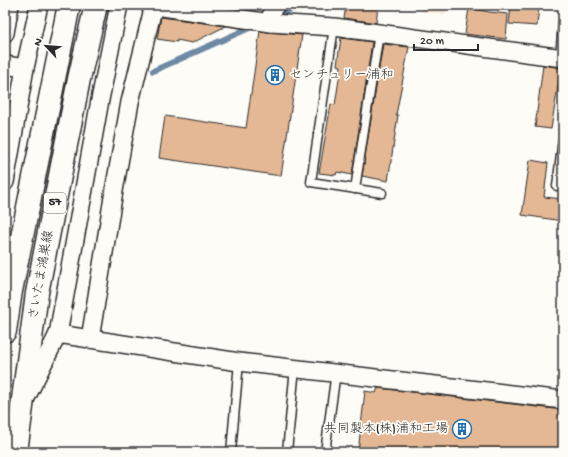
<svg xmlns="http://www.w3.org/2000/svg" width="568" height="457" font-family="'Gochi Hand','Klee One',sans-serif">
  <style>
    .built { fill: #f6e8d9 }
    .lines { fill: none; stroke-linecap: round; stroke-linejoin: round }
    .stream { stroke: #6e89a4; stroke-width: 6 }
    .building { fill: #e4b894; stroke: #2b2b2b }
    .lane-casing { stroke: #2b2b2b; stroke-width: 11 }
    .street-casing { stroke: #2b2b2b; stroke-width: 20 }
    .primary-casing { stroke: #2b2b2b; stroke-width: 25 }
    .lane { stroke: #fdfcf7; stroke-width: 8 }
    .street { stroke: #fdfcf7; stroke-width: 17 }
    .primary { stroke: #fdfcf7; stroke-width: 22 }
    .labels { text-anchor: middle; dominant-baseline: central; stroke-width: 3.5; stroke-linejoin: round; paint-order: stroke }
    .shield { fill: #fdfcf7; stroke: #6a6a68; stroke-width: 1 }
    .shield-label { font-size: 12px; font-weight: bold; fill: #2b2b2b }
    .poi-label { font-size: 13px; fill: #2b2b2b; stroke: #fdfcf7; text-anchor: start }
    .street-label { font-size: 13px; fill: #2b2b2b; stroke: #fdfcf7 }
  </style>
  <rect width="100%" height="100%" fill="#fdfcf7"/>
  <filter id="ink" filterUnits="userSpaceOnUse"><feTurbulence type="fractalNoise" baseFrequency=".025" numOctaves="2"/><feDisplacementMap in="SourceGraphic" scale="8" xChannelSelector="R" yChannelSelector="G"/><feConvolveMatrix kernelMatrix="1 2 1 2 8 2 1 2 1" color-interpolation-filters="sRGB"/></filter>
  <g filter="url(#ink)">
    <path class="built" d="M 423,5 L 446,5 L 445,14 L 422,12 Z"/>
    <g class="lines">
      <g class="stream">
        <path d="M 273,17 L 301,5"/>
        <path d="M 153,71 L 256,25"/>
      </g>
    </g>
    <g class="building">
      <path d="M 346,5 L 378,5 L 376,23 L 344,18 Z"/>
      <path d="M 511,5 L 539,5 L 537,26 L 509,24 Z"/>
      <path d="M 469,8 L 489,12 L 508,14 L 506,39 L 465,34 Z"/>
      <path d="M 161,17 L 226,26 L 192,43 L 177,40 L 177,42 L 157,39 Z"/>
      <path d="M 260,31 L 302,35 L 281,176 L 159,158 L 165,116 L 246,128 Z"/>
      <path d="M 341,38 L 372,42 L 352,175 L 337,172 L 336,175 L 319,173 L 331,104 L 335,105 L 341,66 L 337,65 Z"/>
      <path d="M 383,44 L 409,47 L 396,115 L 398,115 L 388,181 L 362,176 Z"/>
      <path d="M 543,65 L 561,68 L 551,129 L 535,127 Z"/>
      <path d="M 530,160 L 548,163 L 544,197 L 563,199 L 563,221 L 522,215 Z"/>
      <path d="M 378,388 L 563,410 L 563,452 L 358,452 L 365,391 L 376,393 Z"/>
    </g>
    <g class="lines">
      <g class="lane-casing">
        <g id="lane">
          <path d="M 334,27 L 311,182 L 382,193"/>
          <path d="M 560,57 L 563,23"/>
          <path d="M 557,186 L 563,139"/>
          <path d="M 355,189 L 379,33"/>
          <path d="M 231,452 L 239,362"/>
          <path d="M 287,452 L 295,367"/>
          <path d="M 325,452 L 336,372"/>
        </g>
      </g>
      <g class="street-casing">
        <g id="street">
          <path d="M 149,5 L 271,23 L 334,27 L 563,58"/>
          <path d="M 271,23 L 272,10 L 276,5"/>
          <path d="M 5,33 L 10,5"/>
          <path d="M 5,65 L 25,68"/>
          <path d="M 5,182 L 25,68 L 39,5"/>
          <path d="M 58,334 L 239,362 L 563,400"/>
          <path d="M 90,339 L 114,191 L 130,102 L 154,5"/>
          <path d="M 27,396 L 58,334 L 100,100 L 119,5"/>
        </g>
      </g>
      <g class="primary-casing">
        <g id="primary">
          <path d="M 5,331 L 11,291 L 69,5"/>
          <path d="M 16,452 L 37,293 L 79,79 L 96,5"/>
        </g>
      </g>
      <use href="#lane" class="lane"/>
      <use href="#street" class="street"/>
      <use href="#primary" class="primary"/>
    </g>
  </g>
  <defs>
    <g id="building-ring" transform="scale(1)"><circle r="9.5" fill="#fdfcf7" stroke="#1f6fb2" stroke-width="1.5"/><path d="M-4-6H4V6H1V3H-1V6H-4ZM-2.5-4.3h1.7v1.8h-1.7ZM.8-4.3h1.7v1.8H.8ZM-2.5-1h1.7V.8h-1.7ZM.8-1h1.7V.8H.8Z" fill="#1f6fb2"/></g>
  </defs>
  <g fill-rule="evenodd">
    <use href="#building-ring" x="275" y="75"/>
    <use href="#building-ring" x="462" y="429"/>
  </g>
  <g class="labels">
    <rect class="shield" x="44" y="193" width="22" height="20" rx="3"/>
    <g class="shield-label">
      <text x="55" y="203">57</text>
    </g>
    <g class="poi-label">
      <text x="289" y="75">センチュリー浦和</text>
      <text x="448" y="429" text-anchor="end">共同製本(株)浦和工場</text>
    </g>
    <g class="street-label">
      <text transform="translate(42 275) rotate(-80)">さいたま鴻巣線</text>
    </g>
  </g>
  <rect width="568" height="457" fill="none" stroke="#fdfcf7" stroke-width="20"/>
  <rect x="10" y="10" width="548" height="437" fill="none" stroke="#2b2b2b" stroke-width="1.5" filter="url(#ink)"/>
  <g transform="translate(46 46) rotate(296)" stroke="#fdfcf7" stroke-width="3" paint-order="stroke">
  <path d="M0-3L7 15L0 10L-7 15Z" fill="#2b2b2b"/>
  <text y="-6" font-size="11" font-weight="bold" text-anchor="middle" fill="#2b2b2b">N</text>
  </g>
  <path d="M414 44v6h64v-6" fill="none" stroke="#2b2b2b" stroke-width="2"/>
  <text x="420" y="44" font-size="12" fill="#2b2b2b" stroke="#fdfcf7" stroke-width="3" paint-order="stroke">20 m</text>
</svg>
